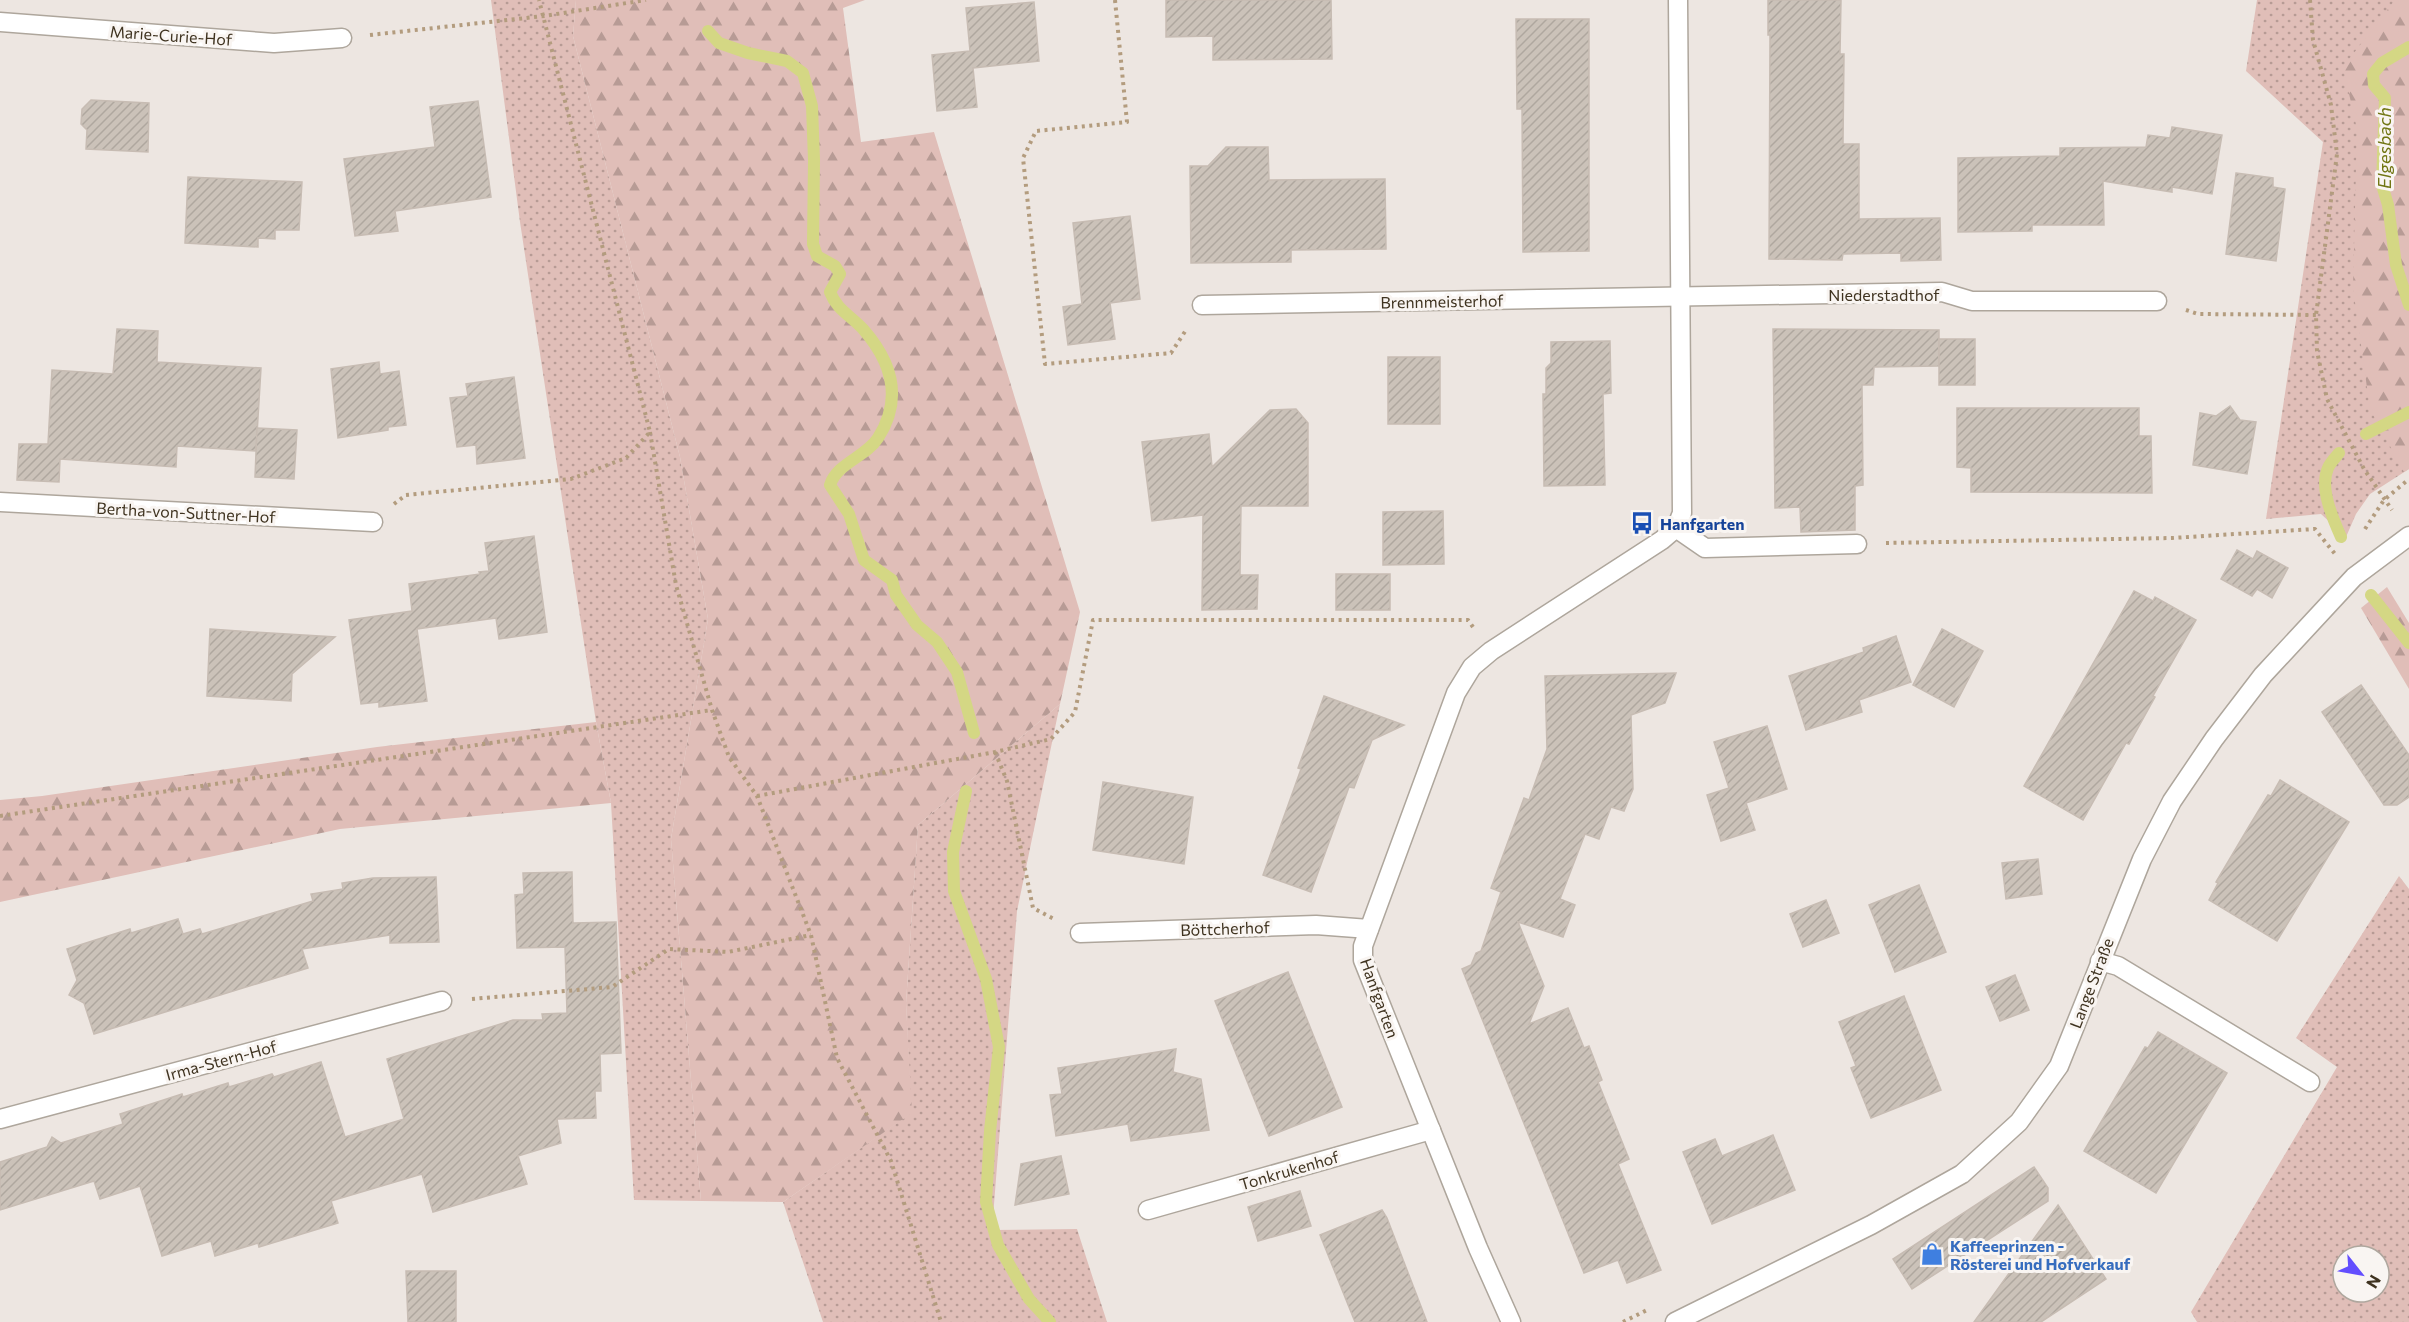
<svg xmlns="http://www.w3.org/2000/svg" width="2409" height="1322" font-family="Commissioner,sans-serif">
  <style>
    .green { fill: url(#green-dots); fill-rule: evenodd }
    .forest { fill: url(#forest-firs) }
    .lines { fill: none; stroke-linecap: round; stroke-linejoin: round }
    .stream { stroke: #d4d784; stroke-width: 12 }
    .building { fill: url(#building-hatch); stroke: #c7bcb3; stroke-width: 1.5 }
    .minor-casing { stroke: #aea69c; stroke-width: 21 }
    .path { stroke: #b39c7e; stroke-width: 4; stroke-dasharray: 3 4.5; stroke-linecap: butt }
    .minor { stroke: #fff; stroke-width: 18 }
    .labels { text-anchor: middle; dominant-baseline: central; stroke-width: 6; stroke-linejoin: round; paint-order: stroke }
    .street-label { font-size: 16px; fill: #3f3320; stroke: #f9f5f2 }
    .transit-label { font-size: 16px; font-weight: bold; fill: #164399; stroke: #f9f5f2; text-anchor: start }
    .shop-label { font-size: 16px; font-weight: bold; fill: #366cbe; stroke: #f9f5f2; text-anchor: start }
    .water-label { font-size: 18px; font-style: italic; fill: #717614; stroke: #f9f5f2 }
  </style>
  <defs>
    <pattern id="green-dots" width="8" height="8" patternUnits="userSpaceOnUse" patternTransform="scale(1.5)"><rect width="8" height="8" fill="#e0beb8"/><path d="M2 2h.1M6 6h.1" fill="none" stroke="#b79b95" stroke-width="1.8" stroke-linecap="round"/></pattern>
    <pattern id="forest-firs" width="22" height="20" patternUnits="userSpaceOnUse" patternTransform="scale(1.5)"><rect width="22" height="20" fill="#e0beb8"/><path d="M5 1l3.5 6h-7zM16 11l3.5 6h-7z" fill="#b79b95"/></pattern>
    <pattern id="building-hatch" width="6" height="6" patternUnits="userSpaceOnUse" patternTransform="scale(1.5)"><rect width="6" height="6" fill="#cbc2b9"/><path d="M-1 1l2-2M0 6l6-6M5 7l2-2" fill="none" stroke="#afa79f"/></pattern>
  </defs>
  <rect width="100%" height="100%" fill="#ede6e1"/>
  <g class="green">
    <path d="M 491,0 L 576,0 L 573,36 L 680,457 L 708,619 L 671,839 L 701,1201 L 634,1200 L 611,803 L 596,722 L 520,222 Z"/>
    <path d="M 2257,0 L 2409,0 L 2409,469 L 2370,494 L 2356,514 L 2346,537 L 2321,514 L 2266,519 L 2323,142 L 2246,71 Z"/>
    <path d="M 1060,704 L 1017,911 L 992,1230 L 1077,1229 L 1107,1322 L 823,1322 L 783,1202 L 911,1113 L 906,1003 L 918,825 Z"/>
    <path d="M 2399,876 L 2409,889 L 2409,1322 L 2197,1322 L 2191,1312 L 2337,1067 L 2296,1038 ZM 2343,1256 L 2379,1256 L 2379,1292 L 2343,1292 Z"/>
  </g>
  <g class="forest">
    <path d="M 576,0 L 865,0 L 843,8 L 861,142 L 934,132 L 1080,612 L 1060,704 L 918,825 L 906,1003 L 912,1113 L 783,1202 L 701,1201 L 671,839 L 708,619 L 680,457 L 573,36 Z"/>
    <path d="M 2395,0 L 2409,0 L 2409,469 L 2404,472 L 2370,409 L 2353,288 L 2357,129 L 2343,67 Z"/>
    <path d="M 2387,587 L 2409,623 L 2409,689 L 2361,608 Z"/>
    <path d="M 596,722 L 611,803 L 340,829 L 0,902 L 0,800 L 42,796 L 377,747 Z"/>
  </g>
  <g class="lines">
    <g class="stream">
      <path d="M 708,31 L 719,43 L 748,53 L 787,61 L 803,73 L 812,106 L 814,160 L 813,244 L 817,256 L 835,266 L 840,274 L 830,292 C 837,310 850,315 863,329 C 892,362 903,399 878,438 C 866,457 837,463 830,485 L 849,514 L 864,560 L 892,580 L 896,595 L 917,625 L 937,642 L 957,672 L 974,733"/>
      <path d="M 2409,47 L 2382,63 L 2373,74 L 2374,85 L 2385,98 L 2382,185 L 2388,205 L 2396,265 L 2409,305"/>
      <path d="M 2366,434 L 2409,412"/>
      <path d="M 2339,453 C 2335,458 2330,463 2328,468 C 2319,488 2333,519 2341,537"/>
      <path d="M 2371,595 L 2409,643"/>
      <path d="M 966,791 L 953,852 L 954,891 L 986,979 L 999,1047 L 990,1131 L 986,1202 L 998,1245 L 1029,1299 L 1050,1322"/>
    </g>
  </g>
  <g class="building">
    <path d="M 1166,0 L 1331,0 L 1332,59 L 1213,60 L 1213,36 L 1166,37 Z"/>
    <path d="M 1768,0 L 1841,0 L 1840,54 L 1844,54 L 1843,144 L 1859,144 L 1859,219 L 1940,218 L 1941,260 L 1901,261 L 1901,253 L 1843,254 L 1842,260 L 1769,259 L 1770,35 L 1768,35 Z"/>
    <path d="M 1034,2 L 1039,61 L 973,68 L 977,107 L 937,111 L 932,55 L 970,51 L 966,8 Z"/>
    <path d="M 1516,19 L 1589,19 L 1589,251 L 1523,252 L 1522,109 L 1517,109 Z"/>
    <path d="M 91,100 L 149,103 L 148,152 L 86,149 L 87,130 L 81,124 L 82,109 Z"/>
    <path d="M 478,101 L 491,197 L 395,211 L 398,231 L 355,236 L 344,159 L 435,147 L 430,107 Z"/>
    <path d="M 2172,127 L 2222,135 L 2212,194 L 2172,187 L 2172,192 L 2103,181 L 2104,225 L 2032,225 L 2032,231 L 1958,232 L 1958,158 L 2060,156 L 2060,148 L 2146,147 L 2148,135 L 2170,138 Z"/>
    <path d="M 1226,147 L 1268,147 L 1269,180 L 1385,179 L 1386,249 L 1291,250 L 1291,262 L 1191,263 L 1190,166 L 1208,166 Z"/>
    <path d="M 2236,173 L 2273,178 L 2273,187 L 2285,189 L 2276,261 L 2226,254 Z"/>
    <path d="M 188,177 L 302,182 L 299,230 L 275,230 L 275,239 L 258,238 L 258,247 L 185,243 Z"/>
    <path d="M 1130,216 L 1140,299 L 1110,303 L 1115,339 L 1068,345 L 1063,307 L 1082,304 L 1073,223 Z"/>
    <path d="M 117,329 L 158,331 L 157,362 L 261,368 L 256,451 L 177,446 L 176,467 L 60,459 L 59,482 L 17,480 L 19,444 L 48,444 L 52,370 L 113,374 Z"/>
    <path d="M 1773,329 L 1939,330 L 1939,366 L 1874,367 L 1873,385 L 1862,385 L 1863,485 L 1855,486 L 1855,530 L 1801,532 L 1800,507 L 1775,508 Z"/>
    <rect x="1939" y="339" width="36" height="46"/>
    <path d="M 1610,341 L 1611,393 L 1603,394 L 1605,485 L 1544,486 L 1543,394 L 1546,394 L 1546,368 L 1551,363 L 1551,342 Z"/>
    <rect x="1388" y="357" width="52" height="67"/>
    <path d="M 379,362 L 380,374 L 399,371 L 406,425 L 388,427 L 388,430 L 338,438 L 331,369 Z"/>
    <path d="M 514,377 L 525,458 L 477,464 L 476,445 L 457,447 L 450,398 L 468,396 L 466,384 Z"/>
    <path d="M 2230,406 L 2240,420 L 2256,422 L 2247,474 L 2193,465 L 2200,413 L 2216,416 Z"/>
    <path d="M 1957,408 L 2139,408 L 2139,436 L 2151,436 L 2152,493 L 1971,492 L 1971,468 L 1957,467 Z"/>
    <path d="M 1296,409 L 1308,423 L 1308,506 L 1241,506 L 1240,575 L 1258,575 L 1257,609 L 1202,610 L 1203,515 L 1152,521 L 1142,442 L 1209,434 L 1212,467 L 1270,410 Z"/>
    <path d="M 257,428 L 297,430 L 294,479 L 255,477 Z"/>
    <path d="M 1443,511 L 1444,564 L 1383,565 L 1383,512 Z"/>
    <path d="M 534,536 L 547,632 L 499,639 L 496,618 L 417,629 L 427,701 L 379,707 L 379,702 L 361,704 L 349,620 L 412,611 L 409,584 L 480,574 L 479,572 L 489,571 L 485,543 Z"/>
    <path d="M 2237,550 L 2253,559 L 2257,551 L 2288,568 L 2272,598 L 2257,589 L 2252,596 L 2221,579 Z"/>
    <rect x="1336" y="574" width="54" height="36"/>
    <path d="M 2134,591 L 2153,601 L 2155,597 L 2196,620 L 2153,696 L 2155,697 L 2129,744 L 2126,743 L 2083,820 L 2024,786 Z"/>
    <path d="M 210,629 L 253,632 L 335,637 L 292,674 L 291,701 L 207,696 Z"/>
    <path d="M 1942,629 L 1983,651 L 1954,707 L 1913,685 Z"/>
    <path d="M 1896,636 L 1911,682 L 1859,700 L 1862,712 L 1806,730 L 1789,676 L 1864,652 L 1863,648 Z"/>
    <path d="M 1676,673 L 1665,703 L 1631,715 L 1633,789 L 1624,811 L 1611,807 L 1599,839 L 1585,834 L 1560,899 L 1575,905 L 1563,937 L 1518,922 L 1544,986 L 1529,1024 L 1568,1008 L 1584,1048 L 1589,1046 L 1602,1080 L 1598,1082 L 1629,1159 L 1618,1164 L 1661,1270 L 1627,1283 L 1618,1260 L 1584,1273 L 1462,969 L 1471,965 L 1476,953 L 1481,951 L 1501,892 L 1491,888 L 1524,798 L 1529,800 L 1547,749 L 1545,676 Z"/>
    <path d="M 2361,685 L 2409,755 L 2409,797 L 2397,805 L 2384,805 L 2322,712 Z"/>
    <path d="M 1324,696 L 1404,725 L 1372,740 L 1354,788 L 1349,787 L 1311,892 L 1263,875 L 1301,769 L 1298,768 Z"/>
    <path d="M 1767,726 L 1787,789 L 1746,803 L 1755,830 L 1721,841 L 1707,795 L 1729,788 L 1714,742 Z"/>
    <path d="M 2280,780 L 2349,822 L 2277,941 L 2209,900 L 2218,883 L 2216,882 L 2248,828 L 2268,795 L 2271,796 Z"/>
    <path d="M 1103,782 L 1193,797 L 1184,864 L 1093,850 Z"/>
    <path d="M 2038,859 L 2042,894 L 2006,899 L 2002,863 Z"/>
    <path d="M 572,872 L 573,923 L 616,922 L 621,1053 L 600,1054 L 601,1091 L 595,1091 L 596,1118 L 557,1119 L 561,1143 L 518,1156 L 527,1184 L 433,1212 L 422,1174 L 331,1201 L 338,1223 L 259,1247 L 258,1243 L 215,1256 L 211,1241 L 162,1256 L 140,1186 L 100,1199 L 94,1181 L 0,1210 L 0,1162 L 47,1147 L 52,1137 L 61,1143 L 123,1124 L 120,1114 L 182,1094 L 183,1097 L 228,1083 L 229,1087 L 272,1074 L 274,1077 L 321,1062 L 345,1137 L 404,1119 L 387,1059 L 513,1020 L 543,1020 L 542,1014 L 567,1013 L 565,947 L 517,948 L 515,895 L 524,894 L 523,873 Z"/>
    <path d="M 436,877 L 439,942 L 390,943 L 390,935 L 302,949 L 308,968 L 94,1034 L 84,1003 L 69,995 L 77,980 L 67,949 L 130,929 L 131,933 L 178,919 L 183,934 L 200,929 L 202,934 L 313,901 L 311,894 L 343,889 L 342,883 L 373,878 Z"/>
    <path d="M 1919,885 L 1946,952 L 1895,972 L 1869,905 Z"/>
    <path d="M 1826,900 L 1839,933 L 1803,947 L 1790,914 Z"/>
    <path d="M 1288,972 L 1342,1107 L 1269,1136 L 1215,1001 Z"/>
    <path d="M 2015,975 L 2029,1010 L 2000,1021 L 1986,987 Z"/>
    <path d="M 1904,996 L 1941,1090 L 1871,1118 L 1851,1068 L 1856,1066 L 1839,1022 Z"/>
    <path d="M 2158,1032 L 2227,1073 L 2156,1193 L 2084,1151 L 2145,1047 L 2148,1048 Z"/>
    <path d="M 1176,1049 L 1173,1072 L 1201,1079 L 1209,1130 L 1131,1141 L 1128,1124 L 1056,1136 L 1050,1095 L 1062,1094 L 1058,1068 Z"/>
    <path d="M 1773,1135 L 1795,1190 L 1712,1224 L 1683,1152 L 1715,1139 L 1722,1156 Z"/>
    <path d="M 1061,1156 L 1069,1194 L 1015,1205 L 1021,1164 Z"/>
    <path d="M 2034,1167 L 2048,1188 L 2048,1201 L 1912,1289 L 1893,1259 Z"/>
    <path d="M 1300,1191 L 1311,1226 L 1258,1241 L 1248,1207 Z"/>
    <path d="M 2058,1205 L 2106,1279 L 2041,1322 L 1974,1322 Z"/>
    <path d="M 1382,1210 L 1387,1218 L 1427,1322 L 1355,1322 L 1320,1235 Z"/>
    <path d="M 406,1271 L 456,1271 L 456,1322 L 408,1322 Z"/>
  </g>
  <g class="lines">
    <g class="minor-casing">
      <g id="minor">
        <path d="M 0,22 L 274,43 L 342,38"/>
        <path d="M 1202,305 L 1942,292 L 1972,301 L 2157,301"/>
        <path d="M 0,502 L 373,522"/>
        <path d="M 1676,528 L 1705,548 L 1857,544"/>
        <path d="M 1080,933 L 1316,925 L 1369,929"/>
        <path d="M 2100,961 L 2118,966 L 2310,1082"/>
        <path d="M 0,1119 L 442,1001"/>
        <path d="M 1148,1210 L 1431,1130"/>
        <path d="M 1511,1322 L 1478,1248 L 1363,960 L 1363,946 L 1456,693 L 1472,667 L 1491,651 L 1662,540 L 1676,528 L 1682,513 L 1678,0"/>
        <path d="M 1675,1322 L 1871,1225 L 1962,1174 L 2019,1122 L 2059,1066 L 2142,859 L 2172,801 L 2214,739 L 2263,675 L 2354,577 L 2409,536"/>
      </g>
    </g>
    <g class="path">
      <path d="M 1115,0 L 1127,122 L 1036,131 L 1023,158 L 1045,364 L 1171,353 L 1186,330"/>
      <path d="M 2310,0 L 2313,40 L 2331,105 L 2337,154 L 2316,315 L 2317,351 L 2327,399 L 2364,469 L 2392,510"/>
      <path d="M 370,35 L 544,16 L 646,0"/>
      <path d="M 2186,310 L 2198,314 L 2316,315"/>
      <path d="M 650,432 L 676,585 L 712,710 L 729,757 L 757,796 L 811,935 L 837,1058 L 891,1161 L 941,1322"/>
      <path d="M 394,504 L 406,495 L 571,479 L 626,458 L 650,432 L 539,0"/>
      <path d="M 2365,529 L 2384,500 L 2409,479"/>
      <path d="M 1886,543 L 2172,538 L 2315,529 L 2335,554"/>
      <path d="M 995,752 L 1007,781 L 1033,908 L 1054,919"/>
      <path d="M 757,796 L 995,752 L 1051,739 L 1075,712 L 1093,620 L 1468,620 L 1473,627"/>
      <path d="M 0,816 L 712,710"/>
      <path d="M 472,999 L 612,987 L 669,949 L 728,952 L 811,935"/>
      <path d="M 1623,1322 L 1647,1310"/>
    </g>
    <use href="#minor" class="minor"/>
  </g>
  <defs>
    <g id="bus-bare" transform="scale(1.8)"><path d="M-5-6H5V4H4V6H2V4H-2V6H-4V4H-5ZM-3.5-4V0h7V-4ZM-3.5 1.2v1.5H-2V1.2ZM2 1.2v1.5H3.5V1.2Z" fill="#1a4fb4" stroke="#f9f5f2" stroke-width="2.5" paint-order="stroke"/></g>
    <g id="shop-bare" transform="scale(1.8)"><path d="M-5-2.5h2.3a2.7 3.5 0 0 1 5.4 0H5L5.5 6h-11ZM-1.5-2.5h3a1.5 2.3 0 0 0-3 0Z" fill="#3f7fe0" stroke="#f9f5f2" stroke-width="2.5" paint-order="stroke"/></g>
  </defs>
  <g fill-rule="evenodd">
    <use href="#bus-bare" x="1642" y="523"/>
    <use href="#shop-bare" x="1932" y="1254"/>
  </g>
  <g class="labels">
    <g class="street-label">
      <text transform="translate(171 35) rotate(4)">Marie-Curie-Hof</text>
      <text x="1884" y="294">Niederstadthof</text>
      <text transform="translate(1442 301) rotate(-1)">Brennmeisterhof</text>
      <text transform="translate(186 512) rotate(3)">Bertha-von-Suttner-Hof</text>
      <text transform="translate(1225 928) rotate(-2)">Böttcherhof</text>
      <text transform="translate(2091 983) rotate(-69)">Lange Straße</text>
      <text transform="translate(1380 998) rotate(70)">Hanfgarten</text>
      <text transform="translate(221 1060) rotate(-15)">Irma-Stern-Hof</text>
      <text transform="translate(1289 1170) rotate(-16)">Tonkrukenhof</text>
    </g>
    <g class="transit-label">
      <text x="1660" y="523">Hanfgarten</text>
    </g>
    <g class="shop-label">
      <text x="1950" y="1245">Kaffeeprinzen -<tspan x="1950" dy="18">Rösterei und Hofverkauf</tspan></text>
    </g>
    <g class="water-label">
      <text transform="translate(2384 148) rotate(-90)">Elgesbach</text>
    </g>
  </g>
  <g transform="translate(2361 1274) rotate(121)"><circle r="28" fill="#f9f5f2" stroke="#afa79e" stroke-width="1.5"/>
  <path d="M0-4.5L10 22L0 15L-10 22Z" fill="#634efe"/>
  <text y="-9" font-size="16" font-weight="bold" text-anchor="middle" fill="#3f3320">N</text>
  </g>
</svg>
